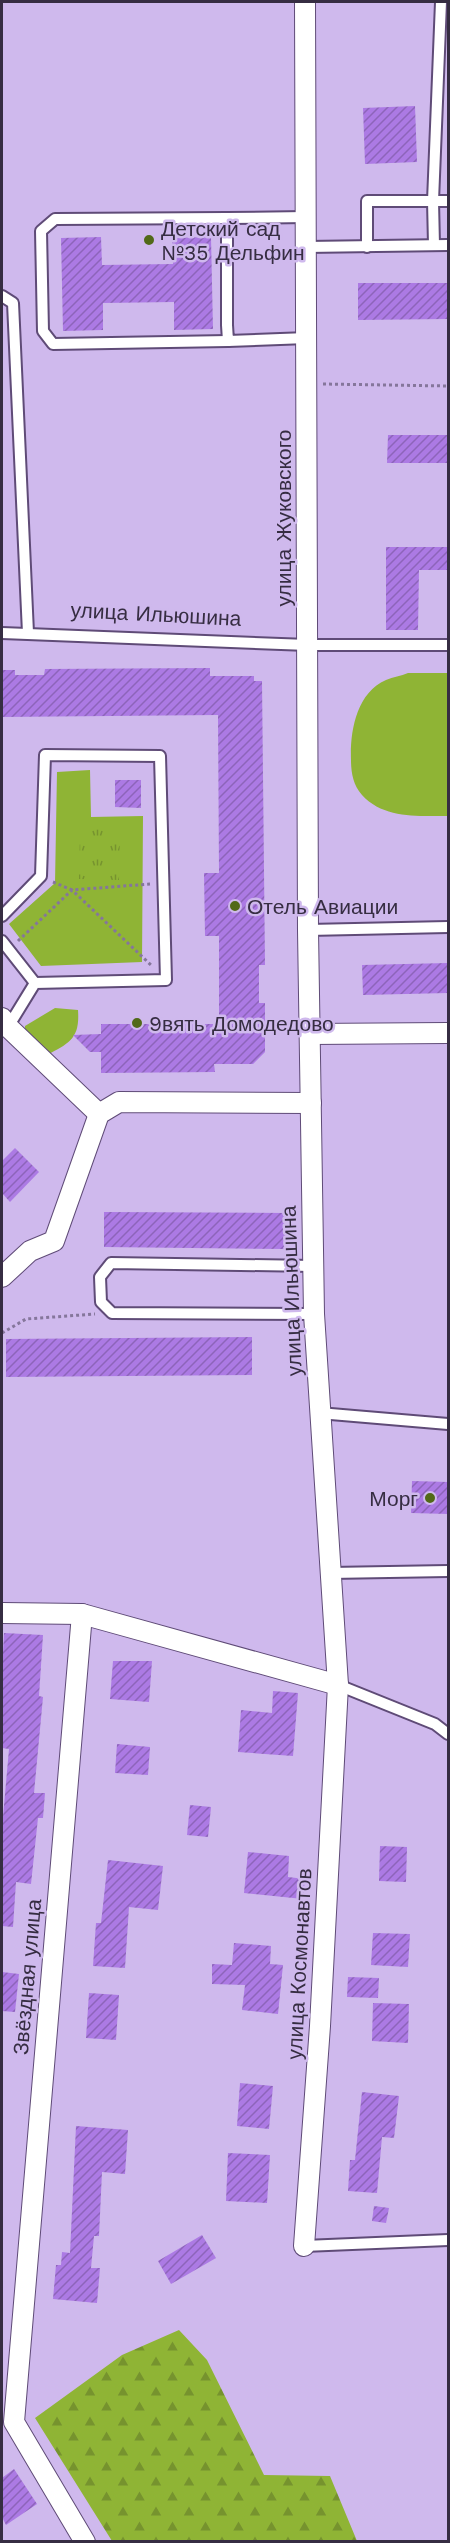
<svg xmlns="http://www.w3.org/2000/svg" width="450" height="2543" font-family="'Work Sans',sans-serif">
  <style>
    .grass { fill: #8fb435 }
    .forest { fill: url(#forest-firs) }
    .park { fill: url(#park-tufts) }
    .building { fill: url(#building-hatch) }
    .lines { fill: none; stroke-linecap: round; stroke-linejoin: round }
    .lane-casing { stroke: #5f4b77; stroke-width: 14 }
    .street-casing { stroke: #5f4b77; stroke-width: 22 }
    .path { stroke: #85769b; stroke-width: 3; stroke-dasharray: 3 3; stroke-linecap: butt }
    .lane { stroke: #fff; stroke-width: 10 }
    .street { stroke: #fff; stroke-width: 20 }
    .poi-dot { fill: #516918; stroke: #cfb9ed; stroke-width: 2 }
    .labels { text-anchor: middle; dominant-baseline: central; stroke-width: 5; stroke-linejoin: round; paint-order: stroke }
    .poi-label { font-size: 21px; fill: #362d42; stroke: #cfb9ed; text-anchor: start }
    .street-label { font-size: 21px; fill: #362d42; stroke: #cfb9ed }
  </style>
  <defs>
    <pattern id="forest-firs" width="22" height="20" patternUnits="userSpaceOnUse" patternTransform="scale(1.5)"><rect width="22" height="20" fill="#8fb435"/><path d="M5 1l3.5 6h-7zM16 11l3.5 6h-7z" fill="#76932e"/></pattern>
    <pattern id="park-tufts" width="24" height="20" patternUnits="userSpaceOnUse" patternTransform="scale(1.5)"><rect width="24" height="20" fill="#8fb435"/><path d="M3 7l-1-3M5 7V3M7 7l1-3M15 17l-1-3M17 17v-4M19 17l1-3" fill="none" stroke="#76932e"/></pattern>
    <pattern id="building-hatch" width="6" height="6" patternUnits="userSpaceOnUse" patternTransform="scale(1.5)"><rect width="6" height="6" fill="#ac7ae4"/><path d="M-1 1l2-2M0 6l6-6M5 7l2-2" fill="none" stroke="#8d64ba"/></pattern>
  </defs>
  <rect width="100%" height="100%" fill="#cfb9ed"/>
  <g class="grass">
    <path d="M 408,673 L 448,673 L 448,816 C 418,816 384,819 362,795 C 353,785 351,772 351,760 C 350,732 356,693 386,680 C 393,677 401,676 408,673 Z"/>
    <path d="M 90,770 L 91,817 L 143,816 L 142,962 L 41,966 L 9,924 L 55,883 L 57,772 Z"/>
    <path d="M 55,1008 L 78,1010 C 80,1038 70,1043 47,1055 L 25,1036 L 25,1026 Z"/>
  </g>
  <path class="forest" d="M 179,2330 L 207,2360 L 264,2475 L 330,2476 L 357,2541 L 112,2541 L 35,2418 L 122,2355 Z"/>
  <path class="park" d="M 80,829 L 120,830 L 119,880 L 79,879 Z"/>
  <g class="building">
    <path d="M 415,106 L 417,162 L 365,164 L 363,108 Z"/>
    <path d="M 101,237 L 102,265 L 173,264 L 172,238 L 211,237 L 213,329 L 174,330 L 174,302 L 103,303 L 103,330 L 63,331 L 61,238 Z"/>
    <path d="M 358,283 L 448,283 L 448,319 L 358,320 Z"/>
    <path d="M 388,435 L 448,435 L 448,463 L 387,463 Z"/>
    <path d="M 386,547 L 448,547 L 448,570 L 419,570 L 418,630 L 386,630 Z"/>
    <path d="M 210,668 L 210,676 L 254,676 L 254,681 L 262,681 L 265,965 L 259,965 L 259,1003 L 265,1003 L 265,1052 L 253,1064 L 214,1064 L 215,1072 L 101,1073 L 101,1052 L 90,1052 L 73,1035 L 101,1034 L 101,1024 L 219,1024 L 219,936 L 205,936 L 204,873 L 219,873 L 218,715 L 2,717 L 2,670 L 15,670 L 15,675 L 44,675 L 45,669 Z"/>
    <path d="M 115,780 L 141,780 L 141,808 L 115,807 Z"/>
    <path d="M 448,963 L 448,993 L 363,995 L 362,965 Z"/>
    <path d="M 15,1148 L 39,1172 L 10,1202 L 2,1193 L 2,1161 Z"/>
    <path d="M 104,1212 L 287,1213 L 286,1249 L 104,1247 Z"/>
    <path d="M 252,1337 L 252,1375 L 6,1377 L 6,1339 Z"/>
    <path d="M 412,1481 L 448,1482 L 448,1514 L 411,1513 Z"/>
    <path d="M 4,1633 L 43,1635 L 39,1696 L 43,1697 L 34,1793 L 45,1793 L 43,1818 L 38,1818 L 31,1884 L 16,1882 L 13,1927 L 2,1926 L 2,1828 L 9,1749 L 2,1748 L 2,1671 Z"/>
    <path d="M 113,1661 L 152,1661 L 149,1702 L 110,1699 Z"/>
    <path d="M 273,1691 L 298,1693 L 293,1756 L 238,1752 L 241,1710 L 272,1713 Z"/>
    <path d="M 117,1744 L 150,1747 L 148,1775 L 115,1773 Z"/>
    <path d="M 190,1805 L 211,1807 L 208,1837 L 187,1835 Z"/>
    <path d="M 380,1846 L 407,1847 L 406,1882 L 379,1881 Z"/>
    <path d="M 248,1852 L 289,1856 L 288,1877 L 305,1879 L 303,1899 L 244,1893 Z"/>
    <path d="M 108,1860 L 163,1866 L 158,1910 L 129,1907 L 125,1968 L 93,1966 L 96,1923 L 101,1923 Z"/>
    <path d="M 373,1933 L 410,1934 L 408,1967 L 371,1965 Z"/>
    <path d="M 234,1943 L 271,1946 L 270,1964 L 283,1965 L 278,2014 L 242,2010 L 245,1985 L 212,1984 L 212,1964 L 232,1965 Z"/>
    <path d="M 2,1972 L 19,1974 L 15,2012 L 2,2011 Z"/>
    <path d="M 348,1977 L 379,1978 L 378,1998 L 347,1997 Z"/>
    <path d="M 89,1993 L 119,1995 L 116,2040 L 86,2038 Z"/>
    <path d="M 373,2003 L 409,2004 L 408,2043 L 372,2041 Z"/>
    <path d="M 240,2083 L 273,2086 L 269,2129 L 237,2126 Z"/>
    <path d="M 362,2092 L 399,2096 L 394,2138 L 382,2137 L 377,2193 L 348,2191 L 350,2160 L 355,2160 Z"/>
    <path d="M 76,2126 L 128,2130 L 125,2174 L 102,2172 L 99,2236 L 94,2236 L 91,2268 L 100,2268 L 97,2303 L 53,2299 L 56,2265 L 61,2265 L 62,2252 L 70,2253 Z"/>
    <path d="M 228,2153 L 270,2155 L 267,2203 L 226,2201 Z"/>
    <path d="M 374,2206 L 389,2208 L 386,2223 L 372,2221 Z"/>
    <path d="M 202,2235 L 216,2258 L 171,2284 L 158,2261 Z"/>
    <path d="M 14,2469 L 37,2504 L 6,2525 L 2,2517 L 2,2478 Z"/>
  </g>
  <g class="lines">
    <g class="lane-casing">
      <g id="lane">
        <path d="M 306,217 L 227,218 L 227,325 L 228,341 L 307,338"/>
        <path d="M 227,218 L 55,219 L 41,231 L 43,331 L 53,344 L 228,341"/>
        <path d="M 434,245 L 433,201 L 441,2"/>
        <path d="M 306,247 L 448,245"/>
        <path d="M 367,247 L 367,201 L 448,201"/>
        <path d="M 2,296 L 13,303 L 28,633"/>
        <path d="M 2,633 L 308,645 L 448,645"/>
        <path d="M 2,916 L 41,876 L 45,755 L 160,756 L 166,980 L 35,983 L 8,1027"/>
        <path d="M 308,930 L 448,927"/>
        <path d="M 2,941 L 35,983"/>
        <path d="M 314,1266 L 111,1263 L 100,1277 L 101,1302 L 112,1313 L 314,1314"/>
        <path d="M 319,1413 L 448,1424"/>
        <path d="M 330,1573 L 448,1571"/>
        <path d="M 338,1685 L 435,1724 L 448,1734"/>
        <path d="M 304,2246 L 448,2240"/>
      </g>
    </g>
    <g class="street-casing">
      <g id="street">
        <path d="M 2,1018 L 8,1027 L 99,1114"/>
        <path d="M 310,1034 L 448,1033"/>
        <path d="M 2,1277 L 30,1251 L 54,1241 L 99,1114 L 119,1102 L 311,1103"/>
        <path d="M 2,1613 L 82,1614 L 338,1685"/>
        <path d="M 82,1614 L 14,2422 L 85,2542"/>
        <path d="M 304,2246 L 320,2026 L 338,1685 L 314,1314 L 308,930 L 305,2"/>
      </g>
    </g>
    <g class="path">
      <path d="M 323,384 L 448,386"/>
      <path d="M 53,882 L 72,890 L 150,884"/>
      <path d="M 18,941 L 72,890 L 152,966"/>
      <path d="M 2,1333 L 26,1319 L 95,1314"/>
    </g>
    <use href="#lane" class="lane"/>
    <use href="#street" class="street"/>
  </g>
  <g class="poi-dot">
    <circle cx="149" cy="240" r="6"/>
    <circle cx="235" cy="906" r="6"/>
    <circle cx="137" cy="1023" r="6"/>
    <circle cx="430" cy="1498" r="6"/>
  </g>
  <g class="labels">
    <g class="poi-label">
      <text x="161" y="228">Детский сад<tspan x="161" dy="24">№35 Дельфин</tspan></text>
      <text x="247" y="906">Отель Авиации</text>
      <text x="149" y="1023">9вять Домодедово</text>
      <text x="418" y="1498" text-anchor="end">Морг</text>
    </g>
    <g class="street-label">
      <text transform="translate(283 518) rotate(-90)">улица Жуковского</text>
      <text transform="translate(156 614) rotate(3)">улица Ильюшина</text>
      <text transform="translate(291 1291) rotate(-92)">улица Ильюшина</text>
      <text transform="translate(299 1964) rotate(-87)">улица Космонавтов</text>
      <text transform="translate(27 1977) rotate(-85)">Звёздная улица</text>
    </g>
  </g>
  <rect width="450" height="2543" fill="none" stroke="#362d42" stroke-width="6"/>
</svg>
